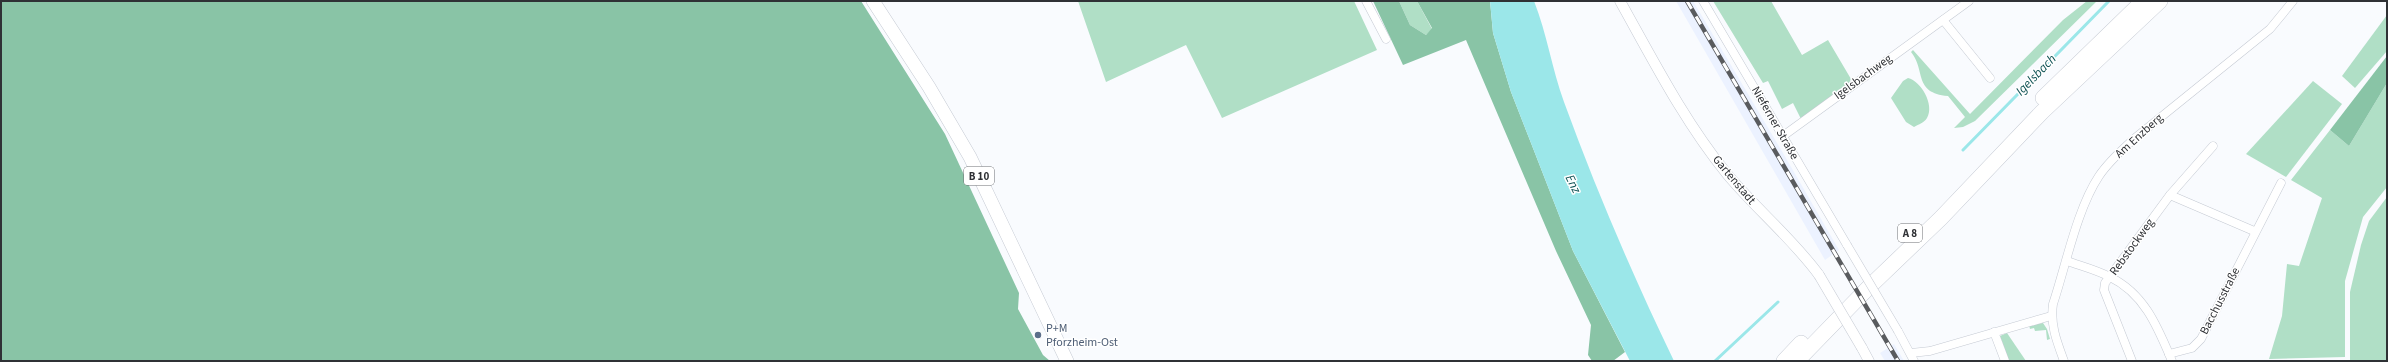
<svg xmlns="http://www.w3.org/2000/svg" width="2388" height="362" font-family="'Source Sans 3',sans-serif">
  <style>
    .built { fill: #ecf2ff }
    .green { fill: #b0dfc6 }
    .forest { fill: #89c4a6 }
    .water { fill: #9be7e9 }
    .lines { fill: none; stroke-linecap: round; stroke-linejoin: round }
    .stream { stroke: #9be7e9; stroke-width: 3 }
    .minor-casing { stroke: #c5cad3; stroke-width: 9 }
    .tertiary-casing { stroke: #c5cad3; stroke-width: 11 }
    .primary-casing { stroke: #c5cad3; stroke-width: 14 }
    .motorway-casing { stroke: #c5cad3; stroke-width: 16 }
    .minor { stroke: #fff; stroke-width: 8 }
    .tertiary { stroke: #fff; stroke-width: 10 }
    .primary { stroke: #fff; stroke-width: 13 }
    .motorway { stroke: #fff; stroke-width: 15 }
    .rail-casing { stroke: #595b5e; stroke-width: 4.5 }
    .rail { stroke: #fff; stroke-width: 3; stroke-dasharray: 9; stroke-linecap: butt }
    .minor-bridge-casing { stroke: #c5cad3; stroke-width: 9; stroke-linecap: butt }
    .tertiary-bridge-casing { stroke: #c5cad3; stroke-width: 11; stroke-linecap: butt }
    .minor-bridge { stroke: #fff; stroke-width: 8 }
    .tertiary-bridge { stroke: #fff; stroke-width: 10 }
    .service-dot { fill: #5c6f8a; stroke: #fff; stroke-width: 1.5 }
    .labels { text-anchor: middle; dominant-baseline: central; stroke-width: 3; stroke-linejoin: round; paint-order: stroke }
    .shield { fill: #fff; stroke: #6d6f72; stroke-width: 1 }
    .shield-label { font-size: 11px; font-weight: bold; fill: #2f3135 }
    .street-label { font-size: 12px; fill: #2f3135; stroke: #fff }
    .service-label { font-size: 12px; fill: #4e5e75; stroke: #fff; text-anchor: start }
    .water-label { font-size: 13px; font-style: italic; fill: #0d5153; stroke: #fff }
  </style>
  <rect width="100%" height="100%" fill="#f9fbfe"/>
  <g class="built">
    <path d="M 1676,1 L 1693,1 L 1783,153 L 1839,250 L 1825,260 Z"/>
    <path d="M 1894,344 L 1904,361 L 1885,361 L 1880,353 Z"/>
  </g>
  <g class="green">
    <path d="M 1078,1 L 1354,1 L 1377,50 L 1222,118 L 1186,45 L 1106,82 Z"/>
    <path d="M 1399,1 L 1417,1 L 1432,29 L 1426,35 L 1410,25 Z"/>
    <path d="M 1713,1 L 1771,1 L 1802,55 L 1828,40 L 1851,79 L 1848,85 L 1801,119 L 1793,103 L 1782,109 L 1768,81 L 1763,83 Z"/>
    <path d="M 2087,1 L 2097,1 L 1975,121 L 1963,127 L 1954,128 L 1965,117 L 1948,96 C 1913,93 1926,70 1911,52 L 1913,50 L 1970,114 L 2063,20 Z"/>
    <path d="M 2387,15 L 2387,51 L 2355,88 L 2342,76 Z"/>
    <path d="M 1908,78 C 1921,81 1935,105 1927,118 C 1924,123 1919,124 1914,127 L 1906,122 L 1891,98 L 1903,81 Z"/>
    <path d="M 2313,81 L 2342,104 L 2286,177 L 2246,154 Z"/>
    <path d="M 2387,83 L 2387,187 L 2363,217 L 2345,281 L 2345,357 L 2269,359 L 2282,316 L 2287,264 L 2299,266 L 2322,198 L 2291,180 L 2330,130 L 2349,146 Z"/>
    <path d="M 2387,197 L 2387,361 L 2350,361 L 2350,292 L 2361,245 L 2369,221 Z"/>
    <path d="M 2043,323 L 2047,329 L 2050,339 L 2047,340 L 2046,330 L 2035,331 L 2034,328 L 2030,329 L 2029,325 Z"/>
    <path d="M 2007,333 L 2026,361 L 2009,361 L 2000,336 Z"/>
  </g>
  <g class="forest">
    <path d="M 1,1 L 861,1 L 945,134 L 1019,293 L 1018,309 L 1043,355 L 1050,361 L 1,361 Z"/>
    <path d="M 1373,1 L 1399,1 L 1410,25 L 1426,35 L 1432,28 L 1417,1 L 1490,1 L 1493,33 L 1511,92 L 1531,143 L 1573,251 L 1625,352 L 1613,361 L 1592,361 L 1588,355 L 1591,325 L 1556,251 L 1466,40 L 1403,65 Z"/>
    <path d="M 2387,56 L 2387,83 L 2349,146 L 2330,130 Z"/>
  </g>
  <path class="water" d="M 1490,1 L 1534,1 C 1547,34 1552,69 1564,102 C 1596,190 1633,276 1674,361 L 1630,361 L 1573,251 L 1531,143 L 1511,92 L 1493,33 Z"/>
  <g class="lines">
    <g class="stream">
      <path d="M 1963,150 L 2109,1"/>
      <path d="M 1715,361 L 1778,302"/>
    </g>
    <g class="minor-casing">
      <g id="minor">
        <path d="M 1366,1 L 1386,39"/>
        <path d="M 1703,1 L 1847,245"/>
        <path d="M 1943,20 L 1990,78"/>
        <path d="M 1783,136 L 1969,1"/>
        <path d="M 2170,195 L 2254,231"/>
        <path d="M 2067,261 C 2081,266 2097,270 2110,277 C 2145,294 2158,328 2172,361"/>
        <path d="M 1898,331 L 1914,361"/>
        <path d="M 1994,332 L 2005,361"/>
        <path d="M 1911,353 L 1930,351 L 2051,316"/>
        <path d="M 2169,354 L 2192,348 L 2201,339 L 2281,183"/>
        <path d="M 2064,361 C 2057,342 2050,325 2053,304 C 2066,265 2077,209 2099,176 C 2109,161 2122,150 2135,138 L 2270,29 L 2293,1"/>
        <path d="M 2132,361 L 2104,290 L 2105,283 L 2170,195 L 2213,146"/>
      </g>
    </g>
    <g class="tertiary-casing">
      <g id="tertiary">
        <path d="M 1620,1 C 1653,60 1684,121 1727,174 C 1756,209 1792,238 1819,275"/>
        <path d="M 1862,348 L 1869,361"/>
      </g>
    </g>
    <g class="primary-casing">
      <path id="primary" d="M 873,1 L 929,87 L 970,157 L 1067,361"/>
    </g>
    <g class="motorway-casing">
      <g id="motorway">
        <path d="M 2043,98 L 2143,1"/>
        <path d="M 1784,361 L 1801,343"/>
        <path d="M 1797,361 L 1869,287 L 1941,218 L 2042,112 L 2160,1"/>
      </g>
    </g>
    <use href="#minor" class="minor"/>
    <use href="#tertiary" class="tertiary"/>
    <use href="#primary" class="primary"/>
    <use href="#motorway" class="motorway"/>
    <g class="rail-casing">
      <path id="rail" d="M 1687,1 L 1898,361"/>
    </g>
    <use href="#rail" class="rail"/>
    <g class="minor-bridge-casing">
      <path id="minor-bridge" d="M 1847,245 L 1898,331"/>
    </g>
    <g class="tertiary-bridge-casing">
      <path id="tertiary-bridge" d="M 1819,275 L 1862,348"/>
    </g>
    <use href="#minor-bridge" class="minor-bridge"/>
    <use href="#tertiary-bridge" class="tertiary-bridge"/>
  </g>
  <circle class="service-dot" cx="1038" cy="335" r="4"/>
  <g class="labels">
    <g class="shield">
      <rect x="964" y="167" width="30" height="18" rx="3"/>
      <rect x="1898" y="224" width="24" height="18" rx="3"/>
    </g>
    <g class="shield-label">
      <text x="979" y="176">B 10</text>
      <text x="1910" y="233">A 8</text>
    </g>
    <g class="street-label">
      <text transform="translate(1863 77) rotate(-36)">Igelsbachweg</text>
      <text transform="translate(1775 123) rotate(60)">Nieferner Straße</text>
      <text transform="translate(2139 136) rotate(-42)">Am Enzberg</text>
      <text transform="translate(1734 180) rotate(50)">Gartenstadt</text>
      <text transform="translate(2132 247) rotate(-54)">Rebstockweg</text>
      <text transform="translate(2220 301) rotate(-63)">Bacchusstraße</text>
    </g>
    <g class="service-label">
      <text x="1046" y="328">P+M<tspan x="1046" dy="14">Pforzheim-Ost</tspan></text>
    </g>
    <g class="water-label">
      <text transform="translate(2036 75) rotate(-46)">Igelsbach</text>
      <text transform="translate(1573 184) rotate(64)">Enz</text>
    </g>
  </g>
  <rect width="2388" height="362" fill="none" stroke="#2f3135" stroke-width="4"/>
</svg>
